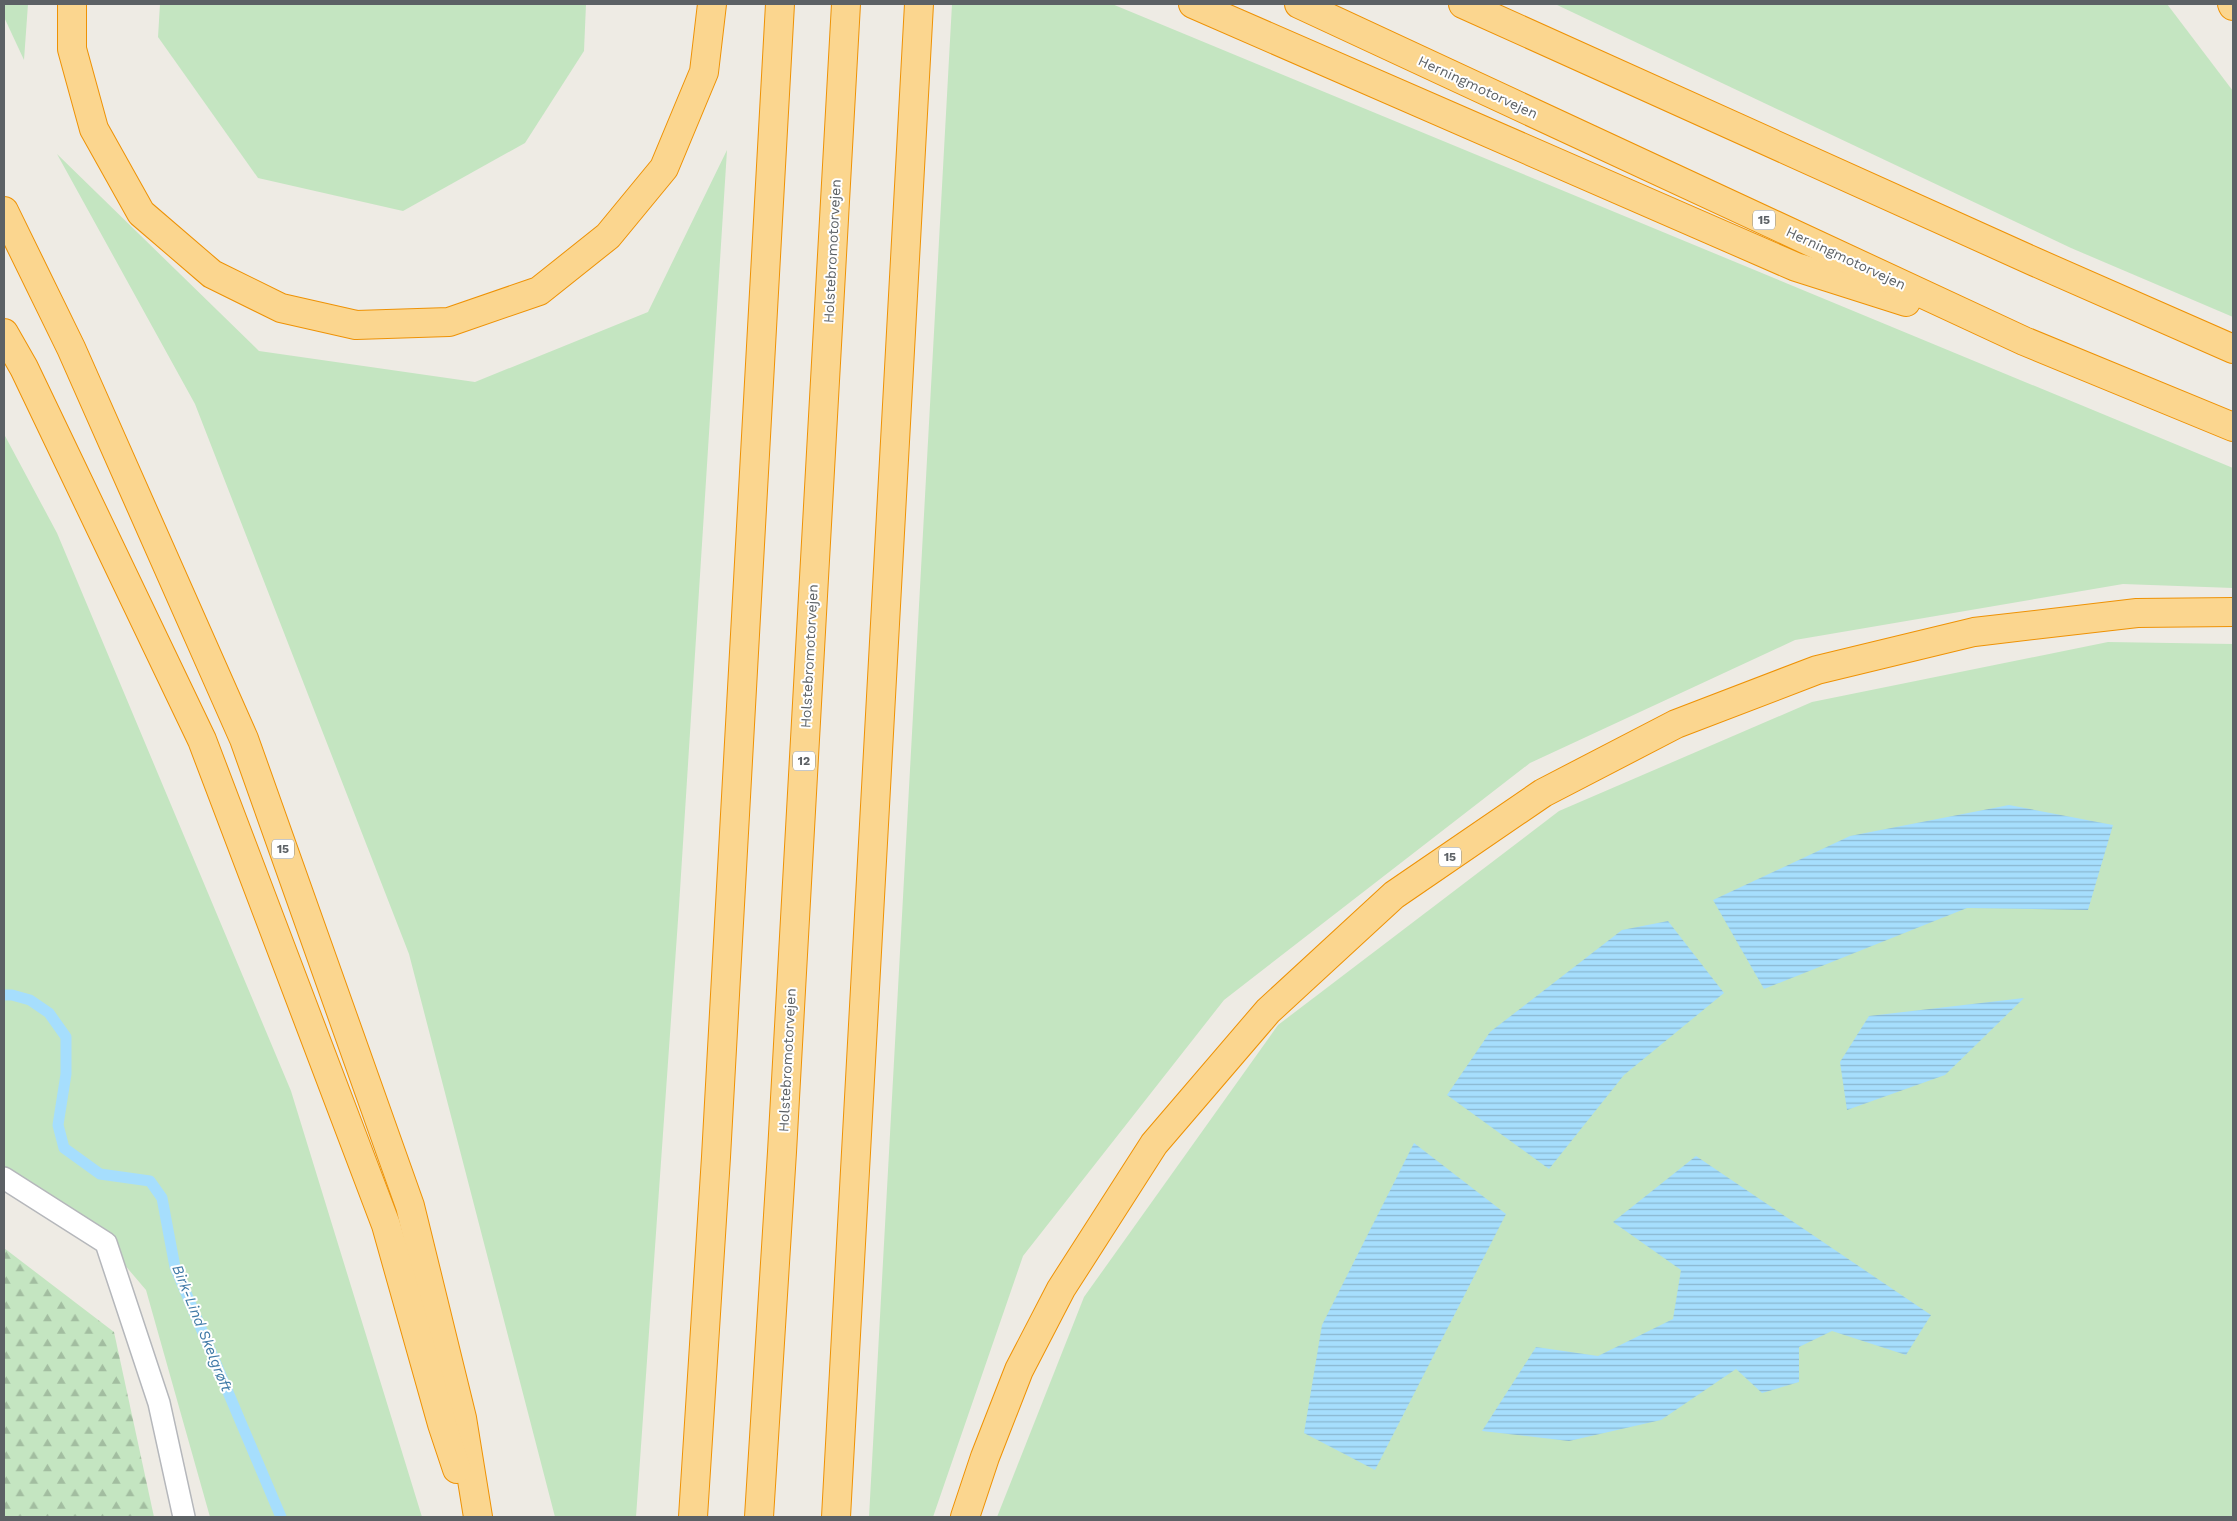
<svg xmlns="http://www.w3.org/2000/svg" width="2237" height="1521" font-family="'Work Sans',sans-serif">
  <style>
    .green { fill: #c4e5c1 }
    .forest { fill: url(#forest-firs) }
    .water { fill: url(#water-rules) }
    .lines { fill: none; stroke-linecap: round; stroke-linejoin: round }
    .stream { stroke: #a6defd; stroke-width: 11 }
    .lane-casing { stroke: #b5b7bb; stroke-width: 24 }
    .highway-casing { stroke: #ee9205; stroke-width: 30 }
    .lane { stroke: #fff; stroke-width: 21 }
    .highway { stroke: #fbd68f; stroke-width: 28 }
    .labels { text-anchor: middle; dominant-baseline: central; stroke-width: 4; stroke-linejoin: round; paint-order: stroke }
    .shield { fill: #fff; stroke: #8d9093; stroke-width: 1 }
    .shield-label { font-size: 12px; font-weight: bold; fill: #5c6165 }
    .street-label { font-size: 14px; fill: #5c6165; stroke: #fff }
    .water-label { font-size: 15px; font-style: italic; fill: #407aa7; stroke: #fff }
  </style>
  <defs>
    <pattern id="forest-firs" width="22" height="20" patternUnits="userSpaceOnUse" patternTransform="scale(1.25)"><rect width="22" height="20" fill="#c4e5c1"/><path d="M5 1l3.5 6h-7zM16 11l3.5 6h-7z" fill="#a2bda0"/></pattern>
    <pattern id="water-rules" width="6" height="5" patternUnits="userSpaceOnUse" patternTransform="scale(1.25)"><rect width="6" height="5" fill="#a6defd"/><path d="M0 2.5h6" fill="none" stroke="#8ab7d0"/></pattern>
  </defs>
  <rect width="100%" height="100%" fill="#eeebe4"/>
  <g class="green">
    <path d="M 4,4 L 28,4 L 24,60 L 4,17 Z"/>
    <path d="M 160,4 L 586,4 L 584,51 L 525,143 L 403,211 L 258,178 L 158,37 Z"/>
    <path d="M 952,4 L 1112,4 L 2233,468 L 2233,588 L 2123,584 L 1795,640 L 1530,763 L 1224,1000 L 1023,1256 L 933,1517 L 869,1517 Z"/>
    <path d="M 1555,4 L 2167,4 L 2233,91 L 2233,317 L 2071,248 Z"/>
    <path d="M 727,150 L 679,906 L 636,1517 L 555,1517 L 409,954 L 195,404 L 57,154 L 259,351 L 475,382 L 648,312 Z"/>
    <path d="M 4,434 L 57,533 L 291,1091 L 422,1517 L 210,1517 L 146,1290 L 106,1243 L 4,1167 Z"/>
    <path d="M 2108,642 L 2233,644 L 2233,1517 L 997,1517 L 1084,1297 L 1278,1025 L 1559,811 L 1812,702 Z"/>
  </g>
  <path class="forest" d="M 4,1248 L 114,1332 L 154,1517 L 4,1517 Z"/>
  <g class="water">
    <path d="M 2009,805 L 2113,825 L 2088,910 L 1967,908 L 1764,989 L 1713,900 L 1850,836 Z"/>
    <path d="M 1668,921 L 1724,993 L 1624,1075 L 1549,1169 L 1447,1095 L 1490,1032 L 1622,930 Z"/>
    <path d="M 2024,998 L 1945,1075 L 1847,1110 L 1840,1062 L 1869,1016 Z"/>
    <path d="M 1414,1143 L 1506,1214 L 1375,1470 L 1304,1433 L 1322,1325 Z"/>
    <path d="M 1696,1156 L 1931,1315 L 1906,1355 L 1832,1331 L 1799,1347 L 1799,1382 L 1762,1393 L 1736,1369 L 1661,1420 L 1569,1441 L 1482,1431 L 1536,1347 L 1598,1356 L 1673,1319 L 1681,1270 L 1613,1222 Z"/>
  </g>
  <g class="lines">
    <path class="stream" d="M 4,995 L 12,995 L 30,1000 L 49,1013 L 66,1037 L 66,1074 L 58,1125 L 64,1148 L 100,1174 L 150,1181 L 162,1198 L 175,1267 L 281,1517"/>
    <g class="lane-casing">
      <path id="lane" d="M 4,1178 L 106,1243 L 159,1403 L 184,1517"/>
    </g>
    <g class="highway-casing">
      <g id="highway">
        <path d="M 72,4 L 72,49 L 94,129 L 141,213 L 212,274 L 281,308 L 356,325 L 449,322 L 539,291 L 608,236 L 664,168 L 704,72 L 712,4"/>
        <path d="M 1193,4 L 1796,267 L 1906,302"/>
        <path d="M 1299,4 L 2024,341 L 2233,427"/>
        <path d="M 1463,4 L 2035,262 L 2233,349"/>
        <path d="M 2232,4 L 2233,6"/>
        <path d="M 4,211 L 71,348 L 244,739 L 410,1206 L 462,1418 L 478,1517"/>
        <path d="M 4,333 L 24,368 L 202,740 L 386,1225 L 442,1424 L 457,1469"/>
        <path d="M 693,1517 L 716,1157 L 780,4"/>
        <path d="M 759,1517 L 782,1152 L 846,4"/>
        <path d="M 836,1517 L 919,4"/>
        <path d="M 965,1517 L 985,1457 L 1019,1370 L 1061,1289 L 1154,1144 L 1268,1011 L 1394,895 L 1543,793 L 1676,724 L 1817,670 L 1974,632 L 2137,613 L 2233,612"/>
      </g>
    </g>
    <use href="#lane" class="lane"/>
    <use href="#highway" class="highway"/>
  </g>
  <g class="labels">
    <g class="shield">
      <rect x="1753" y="210.5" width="22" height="19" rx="4"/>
      <rect x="793" y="751.5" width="22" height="19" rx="4"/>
      <rect x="272" y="839.5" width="22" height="19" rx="4"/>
      <rect x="1439" y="847.5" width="22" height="19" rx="4"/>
    </g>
    <g class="shield-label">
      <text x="1764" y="220">15</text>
      <text x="804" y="761">12</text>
      <text x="283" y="849">15</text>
      <text x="1450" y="857">15</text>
    </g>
    <g class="street-label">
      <text transform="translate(1478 87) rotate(25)">Herningmotorvejen</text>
      <text transform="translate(832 251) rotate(-87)">Holstebromotorvejen</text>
      <text transform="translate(1846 258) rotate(25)">Herningmotorvejen</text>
      <text transform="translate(809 656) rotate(-87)">Holstebromotorvejen</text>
      <text transform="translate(787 1060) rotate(-87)">Holstebromotorvejen</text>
    </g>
    <g class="water-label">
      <text transform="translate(202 1328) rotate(68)">Birk-Lind Skelgrøft</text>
    </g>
  </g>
  <rect width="2237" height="1521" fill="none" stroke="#5c6165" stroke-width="10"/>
</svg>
